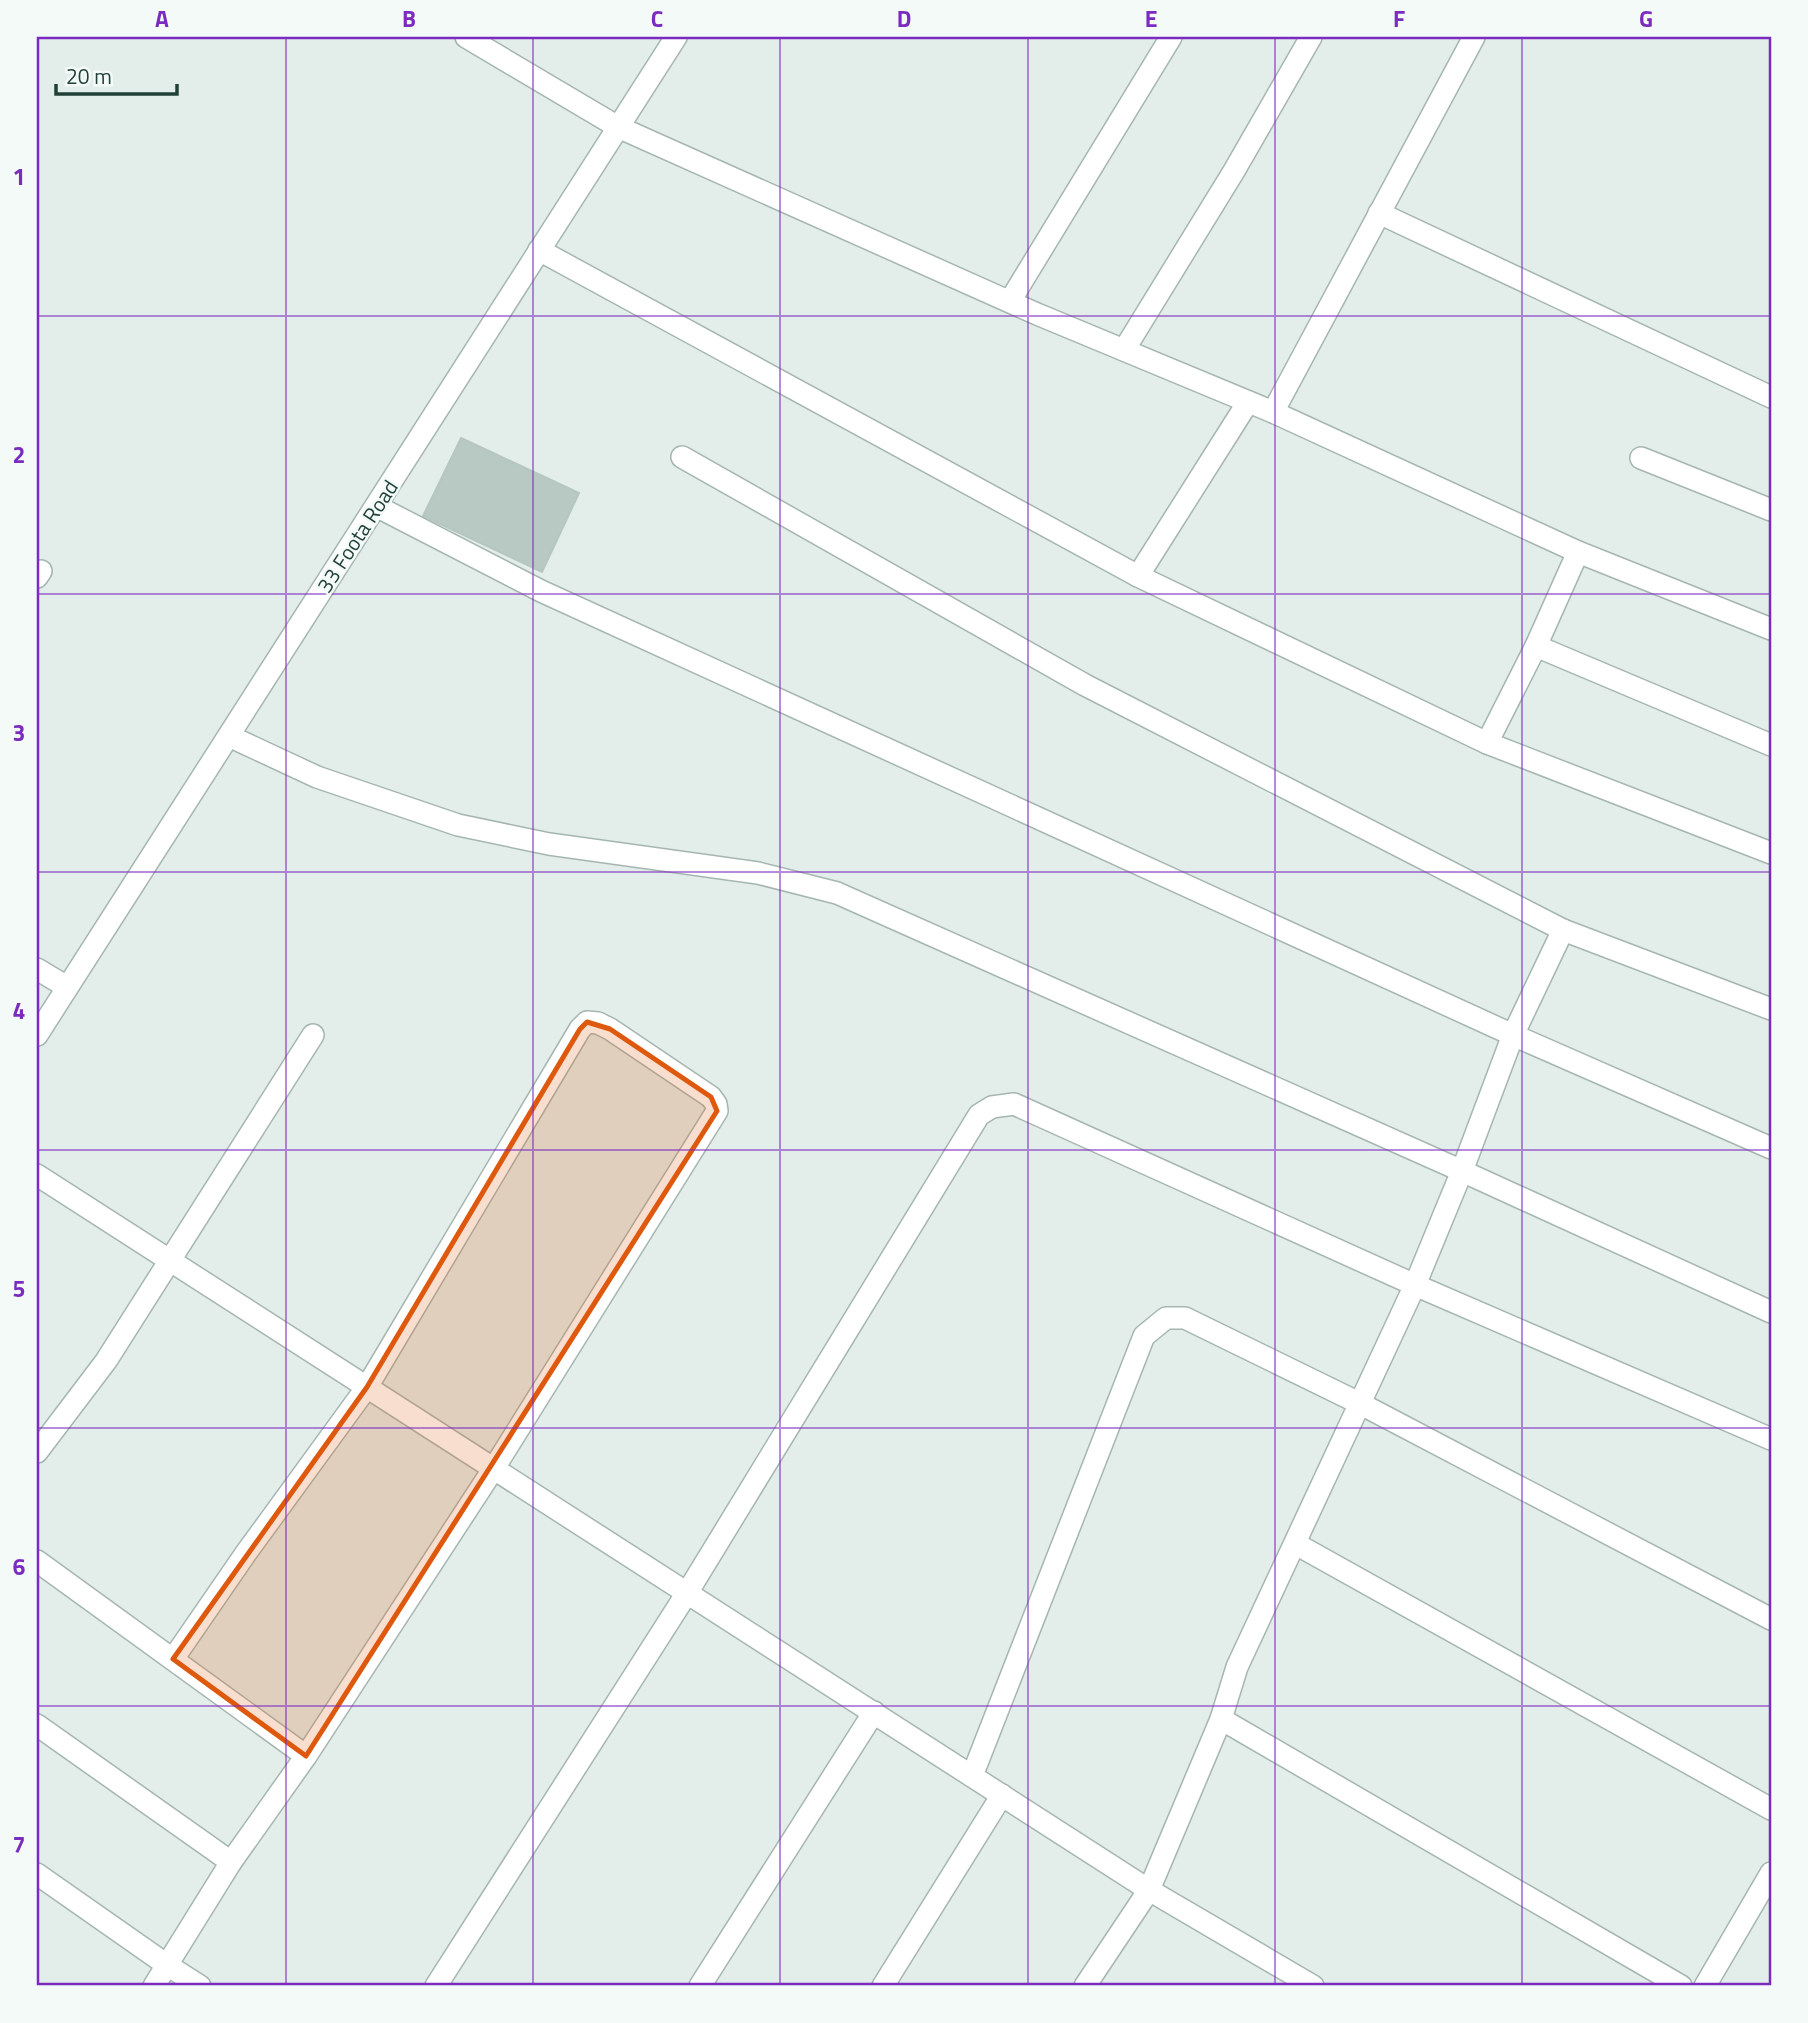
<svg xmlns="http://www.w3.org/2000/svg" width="1808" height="2023" font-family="'Titillium Web',sans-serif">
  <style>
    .building { fill: #b8c8c2; stroke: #b5c7c0; stroke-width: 2 }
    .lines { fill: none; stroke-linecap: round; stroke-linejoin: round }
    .minor-casing { stroke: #a5b6b0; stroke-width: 24 }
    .minor { stroke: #fff; stroke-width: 21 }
    .marked { fill: #de580e; fill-opacity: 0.2; stroke: #de580e; stroke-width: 5; stroke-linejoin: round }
    .grid { fill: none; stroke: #7b2cbf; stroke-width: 2; stroke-opacity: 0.55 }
    .labels { text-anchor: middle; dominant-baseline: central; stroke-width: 5; stroke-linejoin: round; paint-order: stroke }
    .street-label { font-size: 21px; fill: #214038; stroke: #f3faf7 }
    .neatline { fill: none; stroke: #7b2cbf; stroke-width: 2.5 }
    .grid-label { font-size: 23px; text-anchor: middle; font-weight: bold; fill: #7b2cbf }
  </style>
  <rect width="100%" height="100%" fill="#e3ede9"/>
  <path class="building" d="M 461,438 L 579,493 L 542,572 L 423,516 Z"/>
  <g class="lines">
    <g class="minor-casing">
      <g id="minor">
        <path d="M 466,37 L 618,127 L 1037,314 L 1273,412 L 1578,552 L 1771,629"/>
        <path d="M 1379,213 L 1771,397"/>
        <path d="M 539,250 L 1138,576 L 1487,743 L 1771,853"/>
        <path d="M 1010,301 L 1171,37"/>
        <path d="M 1124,350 L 1234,171 L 1311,37"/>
        <path d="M 1273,412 L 1474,37"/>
        <path d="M 682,457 L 1085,685 L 1563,930"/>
        <path d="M 1641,458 L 1771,510"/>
        <path d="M 376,506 L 541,591 L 1513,1035 L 1771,1148"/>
        <path d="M 1578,552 L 1536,646 L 1771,745"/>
        <path d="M 1138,576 L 1248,402"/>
        <path d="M 37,577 L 41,571"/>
        <path d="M 229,736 L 317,777 L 458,825 L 549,844 L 758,873 L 837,893 L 1462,1171 L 1771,1312"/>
        <path d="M 1487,743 L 1536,646"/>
        <path d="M 37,969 L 67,987"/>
        <path d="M 37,1035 L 676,37"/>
        <path d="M 37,1175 L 1149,1890 L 1313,1986"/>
        <path d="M 37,1452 L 106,1361 L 313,1035"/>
        <path d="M 1296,1544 L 1771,1809"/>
        <path d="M 37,1561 L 306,1756"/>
        <path d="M 1221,1719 L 1681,1986"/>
        <path d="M 37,1725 L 231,1862"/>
        <path d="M 972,1776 L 1144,1336 L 1166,1318 L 1185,1318 L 1361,1404 L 1771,1619"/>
        <path d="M 37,1874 L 167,1965 L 231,1862 L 306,1756 L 494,1468 L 717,1111 L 716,1104 L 711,1097 L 610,1029 L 598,1023 L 587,1022 L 580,1029 L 367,1387 L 246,1553 L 173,1659"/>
        <path d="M 154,1986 L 167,1965 L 200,1986"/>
        <path d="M 436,1986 L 687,1593 L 979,1115 L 992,1107 L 1014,1104 L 1415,1285 L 1771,1439"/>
        <path d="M 700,1986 L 874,1712"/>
        <path d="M 883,1986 L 1002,1795"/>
        <path d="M 1085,1986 L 1149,1890 L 1221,1719 L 1237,1667 L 1415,1285 L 1462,1171 L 1513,1035 L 1563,930 L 1771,1009"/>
        <path d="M 1705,1986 L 1771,1873"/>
      </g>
    </g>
    <use href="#minor" class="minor"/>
  </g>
  <path class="marked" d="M 587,1022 L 610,1029 L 711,1097 L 717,1111 L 306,1756 L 173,1659 L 367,1387 L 580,1029 Z"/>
  <path class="grid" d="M 286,37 L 286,1986M 533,37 L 533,1986M 780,37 L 780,1986M 1028,37 L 1028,1986M 1275,37 L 1275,1986M 1522,37 L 1522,1986M 37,316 L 1771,316M 37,594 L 1771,594M 37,872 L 1771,872M 37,1150 L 1771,1150M 37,1428 L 1771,1428M 37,1706 L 1771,1706"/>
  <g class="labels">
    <g class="street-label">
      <text transform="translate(357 536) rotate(-57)">33 Foota Road</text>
    </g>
  </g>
  <rect width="1808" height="2023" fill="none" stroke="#f3faf7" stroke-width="77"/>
  <path d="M56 84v10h121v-10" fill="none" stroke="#214038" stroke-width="3.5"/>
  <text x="66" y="84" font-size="21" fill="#214038" stroke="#f3faf7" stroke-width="5" paint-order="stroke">20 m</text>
  <rect x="38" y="38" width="1732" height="1946" class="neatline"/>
  <g class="grid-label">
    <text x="162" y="27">A</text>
    <text x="409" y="27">B</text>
    <text x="657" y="27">C</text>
    <text x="904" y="27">D</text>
    <text x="1151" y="27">E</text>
    <text x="1399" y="27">F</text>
    <text x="1646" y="27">G</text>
    <text x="19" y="185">1</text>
    <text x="19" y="463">2</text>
    <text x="19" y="741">3</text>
    <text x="19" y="1019">4</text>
    <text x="19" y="1297">5</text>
    <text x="19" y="1575">6</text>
    <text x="19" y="1853">7</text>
  </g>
</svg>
